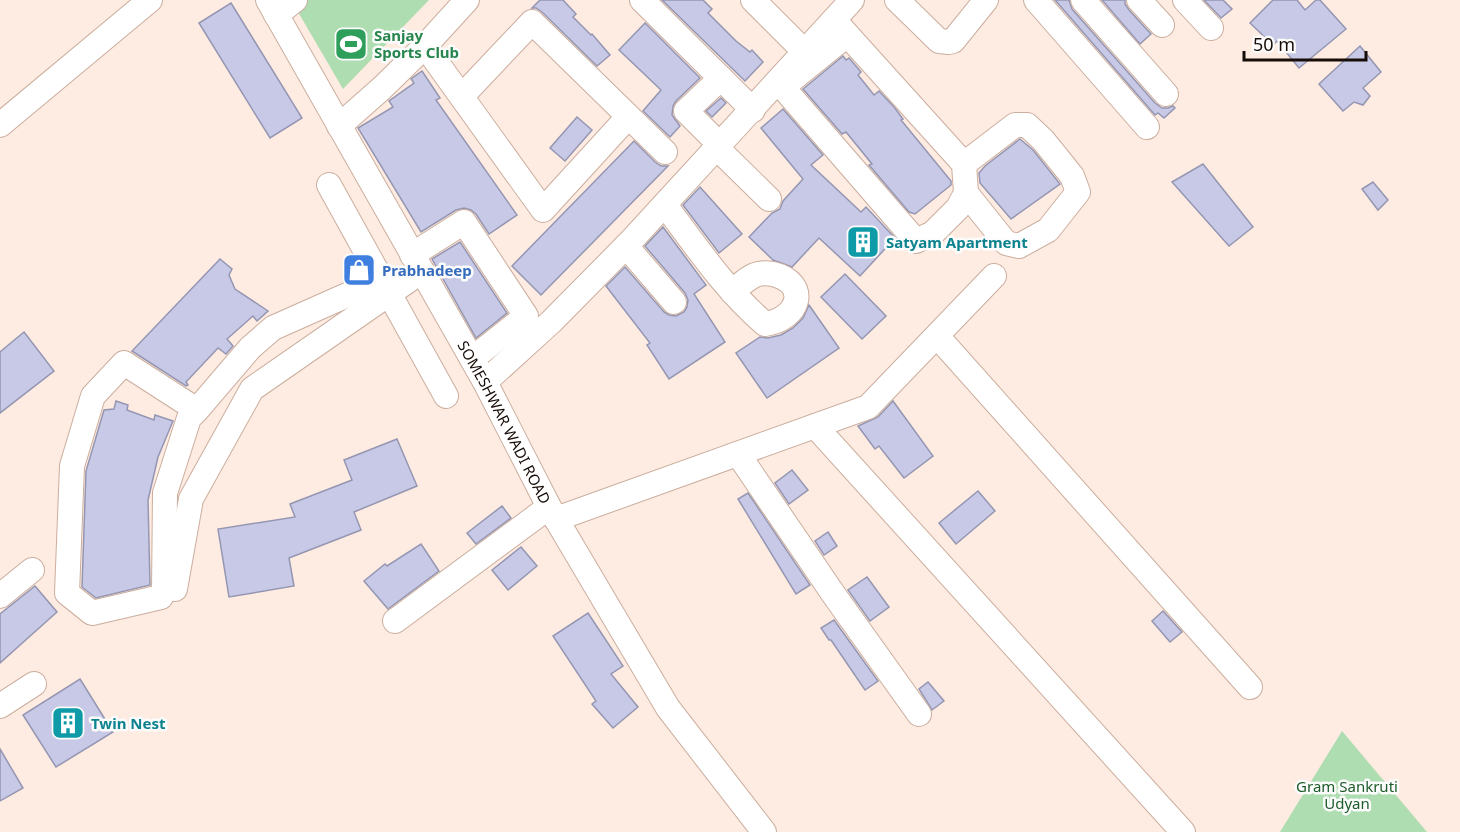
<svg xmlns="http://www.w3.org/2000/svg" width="1460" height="832" font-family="'Noto Sans',sans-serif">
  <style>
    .green { fill: #aeddb1 }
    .building { fill: #c7c9e6; stroke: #9496b2; stroke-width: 1.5 }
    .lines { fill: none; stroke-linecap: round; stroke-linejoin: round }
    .minor-casing { stroke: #cbae9e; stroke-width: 26 }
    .minor { stroke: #fff; stroke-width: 24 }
    .labels { text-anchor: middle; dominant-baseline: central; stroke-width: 5; stroke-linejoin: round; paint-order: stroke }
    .leisure-label { font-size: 15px; font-weight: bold; fill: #27864d; stroke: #fcfcfc; text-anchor: start }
    .culture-label { font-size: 15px; font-weight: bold; fill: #0d838f; stroke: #fcfcfc; text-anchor: start }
    .shop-label { font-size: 15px; font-weight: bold; fill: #366cbe; stroke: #fcfcfc; text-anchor: start }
    .street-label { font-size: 15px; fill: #170d08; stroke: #fcfcfc }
    .park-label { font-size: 15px; fill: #1d5b28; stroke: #fcfcfc }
  </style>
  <rect width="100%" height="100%" fill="#feebe1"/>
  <g class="green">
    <path d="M 291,0 L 429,0 L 343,89 Z"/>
    <path d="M 1342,731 L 1427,832 L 1280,832 Z"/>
  </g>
  <g class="building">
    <path d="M 540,0 L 563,0 L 576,14 L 573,17 L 591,35 L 592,34 L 610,55 L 597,66 L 542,12 L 536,8 L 532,8 Z"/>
    <path d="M 662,0 L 703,0 L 712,9 L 708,13 L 736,41 L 750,52 L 752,50 L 763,62 L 745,81 Z"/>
    <path d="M 1055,0 L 1069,0 L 1072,9 L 1155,103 L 1162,108 L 1168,108 L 1173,106 L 1175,108 L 1164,118 L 1158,113 L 1155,115 Z"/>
    <path d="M 1102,0 L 1125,0 L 1125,4 L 1129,10 L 1151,34 L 1140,44 Z"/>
    <path d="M 1204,0 L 1223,0 L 1232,9 L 1221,18 Z"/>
    <path d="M 1273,0 L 1297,0 L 1305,10 L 1316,0 L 1320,0 L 1346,29 L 1299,68 L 1277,41 L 1273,45 L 1250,23 Z"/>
    <path d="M 231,3 L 302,118 L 270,138 L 199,23 Z"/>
    <path d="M 645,23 L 700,78 L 676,101 L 673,106 L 672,115 L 680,126 L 670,137 L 643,111 L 661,90 L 619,50 Z"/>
    <path d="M 1360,46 L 1381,72 L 1363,88 L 1370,96 L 1363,105 L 1354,102 L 1343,111 L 1319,84 Z"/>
    <path d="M 843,56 L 846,60 L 849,58 L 861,72 L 858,75 L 874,95 L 879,91 L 894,107 L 903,119 L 901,120 L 951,181 L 951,185 L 915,214 L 909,212 L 869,165 L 872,164 L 846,132 L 842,134 L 803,89 Z"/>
    <path d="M 422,71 L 440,98 L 436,100 L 517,215 L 489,234 L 476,214 L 471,210 L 464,208 L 456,210 L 421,232 L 358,128 L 393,107 L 389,101 L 414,83 L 411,79 Z"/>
    <path d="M 721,98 L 726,103 L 712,117 L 706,111 Z"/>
    <path d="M 783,109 L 823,155 L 811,165 L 861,212 L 866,207 L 895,238 L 860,276 L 819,238 L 792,267 L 773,260 L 749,237 L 772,213 L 780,209 L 783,201 L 803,179 L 761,128 Z"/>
    <path d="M 577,117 L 592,130 L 565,161 L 550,148 Z"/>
    <path d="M 1020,139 L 1033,150 L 1060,184 L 1011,219 L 980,183 L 979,173 L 985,166 Z"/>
    <path d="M 634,141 L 655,162 L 661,166 L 668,166 L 541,295 L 512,266 Z"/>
    <path d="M 1203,164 L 1253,227 L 1229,246 L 1172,182 Z"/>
    <path d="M 1373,182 L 1388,200 L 1378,210 L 1362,189 Z"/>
    <path d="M 700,187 L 742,234 L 719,253 L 683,205 Z"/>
    <path d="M 663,227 L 706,285 L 694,294 L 725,342 L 669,379 L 647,345 L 650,343 L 606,286 L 625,267 L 664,312 L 669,315 L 676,316 L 684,312 L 687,307 L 688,300 L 685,293 L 645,246 Z"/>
    <path d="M 460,242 L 507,313 L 476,338 L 432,259 Z"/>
    <path d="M 220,259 L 232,269 L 229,275 L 235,289 L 268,311 L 257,321 L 253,316 L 227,339 L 233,346 L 226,354 L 218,348 L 186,382 L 188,385 L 186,386 L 132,351 Z"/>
    <path d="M 845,274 L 886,316 L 862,339 L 821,297 Z"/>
    <path d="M 809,305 L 839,348 L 767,398 L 736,353 L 760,337 L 768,338 L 781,335 L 793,328 L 803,318 Z"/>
    <path d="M 24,332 L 54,371 L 0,413 L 0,352 Z"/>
    <path d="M 116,401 L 128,405 L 127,410 L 154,420 L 155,415 L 173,421 L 158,457 L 148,500 L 150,585 L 96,598 L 82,587 L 86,471 L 104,410 L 114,409 Z"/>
    <path d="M 893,401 L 933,456 L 904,478 L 879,446 L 875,449 L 858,426 L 878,417 Z"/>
    <path d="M 397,439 L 417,486 L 354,512 L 361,530 L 289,558 L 294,586 L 229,597 L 218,529 L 295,517 L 290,504 L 352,480 L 344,460 Z"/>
    <path d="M 792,470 L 808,490 L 789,504 L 775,483 Z"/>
    <path d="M 978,491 L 995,511 L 956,544 L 939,523 Z"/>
    <path d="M 748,493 L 810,585 L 796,594 L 738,499 Z"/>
    <path d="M 502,506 L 511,518 L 476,544 L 467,533 Z"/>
    <path d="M 828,532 L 837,546 L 824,555 L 815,541 Z"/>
    <path d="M 421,544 L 439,571 L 388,609 L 364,581 L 385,564 L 387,566 Z"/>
    <path d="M 521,547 L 537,566 L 508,590 L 492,570 Z"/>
    <path d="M 867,577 L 889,607 L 870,621 L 848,590 Z"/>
    <path d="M 35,586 L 57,612 L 0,663 L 0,614 Z"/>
    <path d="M 1163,611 L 1182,632 L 1170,642 L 1152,621 Z"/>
    <path d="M 588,613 L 623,666 L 611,674 L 638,707 L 613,728 L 592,704 L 596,701 L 553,636 Z"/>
    <path d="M 834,620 L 878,681 L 865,690 L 831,640 L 829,640 L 821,628 Z"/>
    <path d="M 80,679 L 113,732 L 56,767 L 23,715 Z"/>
    <path d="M 928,682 L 944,701 L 932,710 L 919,689 Z"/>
    <path d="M 0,749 L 23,788 L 0,801 Z"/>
  </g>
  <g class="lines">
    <g class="minor-casing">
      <g id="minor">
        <path id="s1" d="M 268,0 L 485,382 L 549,507 L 668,708 L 764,832"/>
        <path d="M 642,0 L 753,110"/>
        <path d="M 753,0 L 805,52"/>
        <path d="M 897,0 L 939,41 L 949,42 L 953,41 L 986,0"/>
        <path d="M 1036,0 L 1147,127"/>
        <path d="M 1083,0 L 1166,94"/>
        <path d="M 1139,0 L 1162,25"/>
        <path d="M 1185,0 L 1211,28"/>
        <path d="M 276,15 L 295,0"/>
        <path d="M 834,20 L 964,164 L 966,193 L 958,208 L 933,233 L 916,241 L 786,91 L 789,82 L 847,35"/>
        <path d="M 425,46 L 543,210 L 628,117"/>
        <path d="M 462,96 L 532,22 L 665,152"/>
        <path d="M 0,125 L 150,0"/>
        <path d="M 339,126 L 382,88 L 425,46 L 467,0"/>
        <path d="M 720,145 L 686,111 L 721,78"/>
        <path d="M 717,148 L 769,199"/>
        <path d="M 964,164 L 1015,125 L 1027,125 L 1043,140 L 1072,176 L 1078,192 L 1048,230 L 1019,246 L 1006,243 L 966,193"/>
        <path d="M 329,185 L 446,396"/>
        <path d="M 665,205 C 696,246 725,290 765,324 C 800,319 810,283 773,274 C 767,273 760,273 755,275 C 746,279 739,286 732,292"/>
        <path d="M 626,246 L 674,302"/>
        <path d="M 412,255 L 464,222 L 526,316 L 472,359"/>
        <path d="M 937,336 L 1250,687"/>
        <path d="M 485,382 L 551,322 L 629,243 L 852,0"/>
        <path d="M 197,410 L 124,363 L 93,396 L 72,466 L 67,593 L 92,613 L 161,597 L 164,591 L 165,493 L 189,418 L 197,410 L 250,348 L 273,328 L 381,280"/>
        <path d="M 815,426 L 1183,832"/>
        <path d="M 738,454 L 834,595 L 919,714"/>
        <path d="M 556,519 L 868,407 L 994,276"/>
        <path d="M 175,589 L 191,499 L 252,389 L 422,271"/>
        <path d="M 0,596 L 32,570"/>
        <path d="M 395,621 L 549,507"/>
        <path d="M 0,706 L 34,684"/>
      </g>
    </g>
    <use href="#minor" class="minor"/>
  </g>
  <defs>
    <g id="stadium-square" transform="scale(1.725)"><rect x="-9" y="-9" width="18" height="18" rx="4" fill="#2e9e5b" stroke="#fcfcfc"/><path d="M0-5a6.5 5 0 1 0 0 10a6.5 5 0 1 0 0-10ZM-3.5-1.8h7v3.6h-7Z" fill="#fff"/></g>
    <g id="building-square" transform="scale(1.725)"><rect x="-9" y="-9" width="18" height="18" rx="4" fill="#0f9aa8" stroke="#fcfcfc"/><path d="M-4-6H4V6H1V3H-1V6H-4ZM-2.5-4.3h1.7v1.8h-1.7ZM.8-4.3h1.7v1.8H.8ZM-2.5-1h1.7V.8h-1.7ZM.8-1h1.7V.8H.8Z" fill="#fff"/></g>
    <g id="shop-square" transform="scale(1.725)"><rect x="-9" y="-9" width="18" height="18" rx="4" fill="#3f7fe0" stroke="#fcfcfc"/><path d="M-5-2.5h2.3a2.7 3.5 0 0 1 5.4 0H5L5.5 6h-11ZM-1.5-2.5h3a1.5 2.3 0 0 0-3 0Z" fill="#fff"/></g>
  </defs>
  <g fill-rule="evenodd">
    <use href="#stadium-square" x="351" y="44"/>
    <use href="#building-square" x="863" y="242"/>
    <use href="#shop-square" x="359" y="270"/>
    <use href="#building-square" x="68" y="723"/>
  </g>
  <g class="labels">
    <g class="leisure-label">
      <text x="374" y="35">Sanjay<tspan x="374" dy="17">Sports Club</tspan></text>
    </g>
    <g class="culture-label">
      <text x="886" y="242">Satyam Apartment</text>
      <text x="91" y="723">Twin Nest</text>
    </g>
    <g class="shop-label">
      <text x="382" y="270">Prabhadeep</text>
    </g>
    <g class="street-label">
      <text stroke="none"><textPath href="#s1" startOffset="484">SOMESHWAR WADI ROAD</textPath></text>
    </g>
    <g class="park-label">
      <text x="1347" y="786">Gram Sankruti<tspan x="1347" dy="17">Udyan</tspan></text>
    </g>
  </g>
  <path d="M1244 51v9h122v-9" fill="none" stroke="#170d08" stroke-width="3"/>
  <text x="1253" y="51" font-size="18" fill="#170d08" stroke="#fcfcfc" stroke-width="4.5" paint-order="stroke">50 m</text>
</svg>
